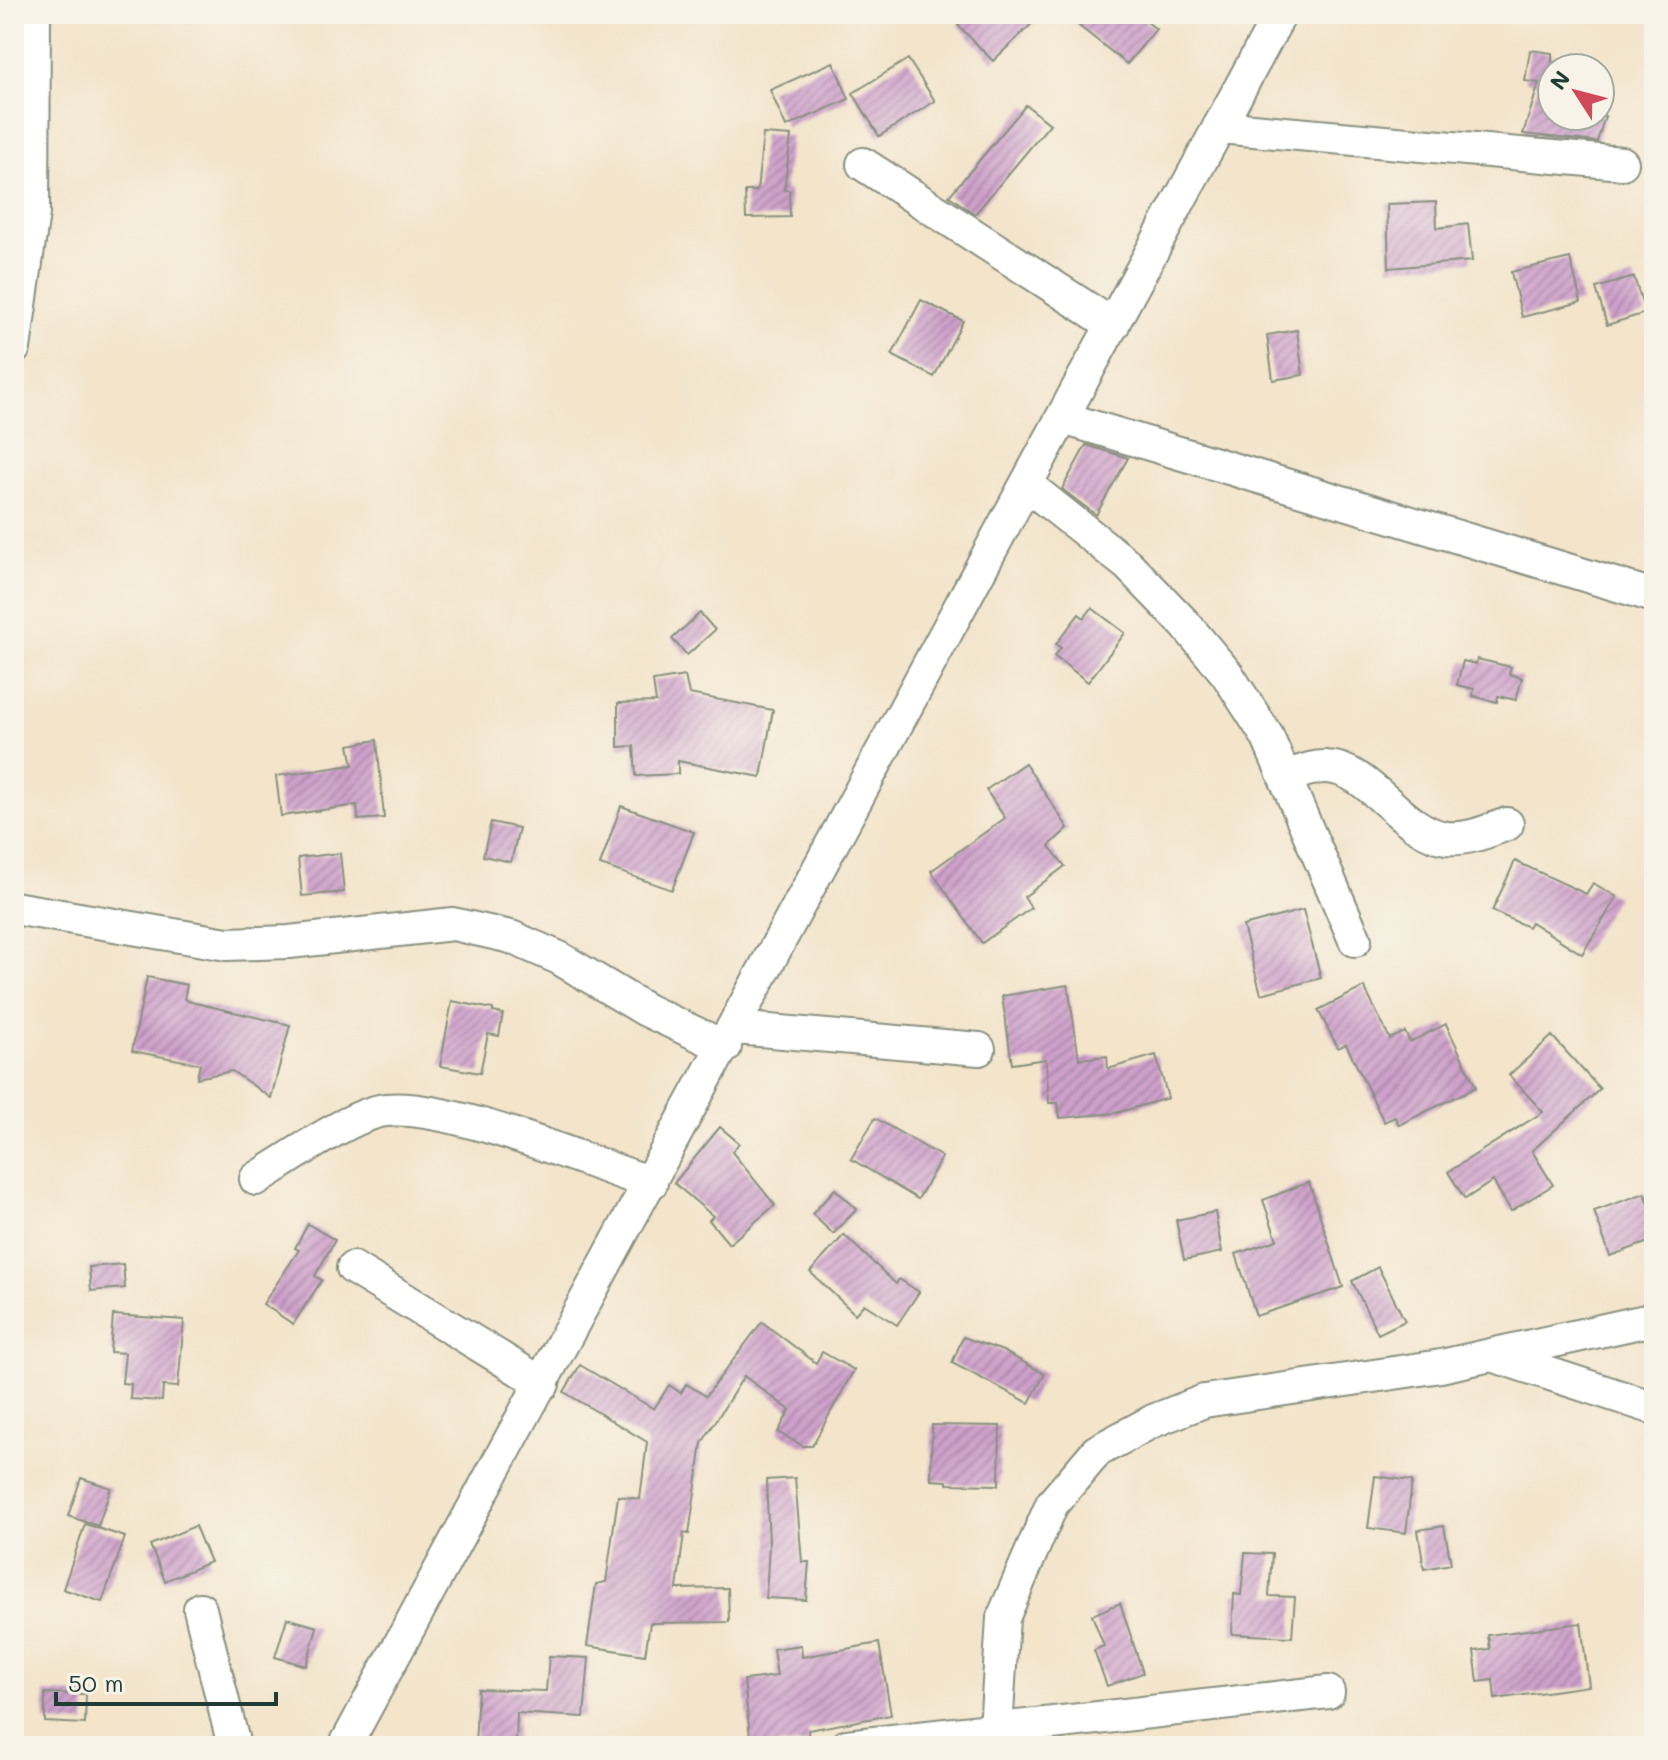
<svg xmlns="http://www.w3.org/2000/svg" width="1668" height="1760" font-family="Mali,sans-serif">
  <style>
    .building { fill: url(#building-hatch) }
    .lines { fill: none; stroke-linecap: round; stroke-linejoin: round }
    .minor-casing { stroke: #89907f; stroke-width: 36 }
    .minor { stroke: #fff; stroke-width: 32 }
  </style>
  <defs>
    <pattern id="building-hatch" width="6" height="6" patternUnits="userSpaceOnUse" patternTransform="scale(2)"><rect width="6" height="6" fill="#cea0cb"/><path d="M-1 1l2-2M0 6l6-6M5 7l2-2" fill="none" stroke="#a784a6"/></pattern>
  </defs>
  <rect width="100%" height="100%" fill="#f7f3e8"/>
  <filter id="ink" filterUnits="userSpaceOnUse"><feTurbulence type="fractalNoise" baseFrequency=".0125" numOctaves="2"/><feDisplacementMap in="SourceGraphic" scale="16" xChannelSelector="R" yChannelSelector="G"/><feConvolveMatrix kernelMatrix="1 2 1 2 8 2 1 2 1" color-interpolation-filters="sRGB"/></filter>
  <filter id="wash" filterUnits="userSpaceOnUse"><feTurbulence type="fractalNoise" baseFrequency=".006" numOctaves="4" result="noise"/><feDisplacementMap in="SourceGraphic" scale="32" xChannelSelector="R" yChannelSelector="G"/><feGaussianBlur stdDeviation="1.8" result="paint"/><feColorMatrix in="noise" values="0 0 0 0 0 0 0 0 0 0 0 0 0 0 0 0 0 1.4 0 .05"/><feComposite in="paint" operator="in"/></filter>
  <g filter="url(#wash)">
    <rect width="100%" height="100%" fill="#f3e4ca"/>
    <g id="blocks">
      <g class="building">
        <path d="M 970,14 L 1042,14 L 993,61 L 958,25 Z"/>
        <path d="M 1064,14 L 1137,14 L 1156,29 L 1127,64 Z"/>
        <path d="M 1530,50 L 1552,53 L 1552,116 L 1605,116 L 1597,142 L 1523,134 L 1539,83 L 1525,81 Z"/>
        <path d="M 908,59 L 935,101 L 879,136 L 853,93 Z"/>
        <path d="M 833,62 L 849,99 L 786,127 L 770,90 Z"/>
        <path d="M 1026,105 L 1050,124 L 975,214 L 949,196 Z"/>
        <path d="M 763,134 L 791,136 L 784,190 L 789,190 L 790,217 L 746,218 L 745,191 L 757,191 Z"/>
        <path d="M 1436,202 L 1437,228 L 1468,224 L 1472,261 L 1389,268 L 1387,204 Z"/>
        <path d="M 1570,258 L 1581,302 L 1522,317 L 1511,272 Z"/>
        <path d="M 1634,277 L 1645,313 L 1607,325 L 1596,288 Z"/>
        <path d="M 921,300 L 963,321 L 934,377 L 892,355 Z"/>
        <path d="M 1297,330 L 1303,375 L 1273,380 L 1267,335 Z"/>
        <path d="M 1086,445 L 1128,458 L 1096,515 L 1062,489 Z"/>
        <path d="M 1092,608 L 1125,633 L 1088,682 L 1054,656 L 1061,648 L 1056,644 L 1079,614 L 1084,618 Z"/>
        <path d="M 700,613 L 715,630 L 687,655 L 672,639 Z"/>
        <path d="M 1477,659 L 1511,667 L 1509,674 L 1522,678 L 1516,700 L 1498,696 L 1497,702 L 1473,696 L 1474,689 L 1457,685 L 1463,661 L 1476,664 Z"/>
        <path d="M 685,676 L 689,694 L 773,710 L 761,777 L 678,761 L 678,774 L 636,776 L 634,746 L 618,747 L 618,703 L 656,702 L 653,681 Z"/>
        <path d="M 377,740 L 384,818 L 358,820 L 357,805 L 281,816 L 276,776 L 353,765 L 349,745 Z"/>
        <path d="M 1025,763 L 1068,828 L 1049,846 L 1065,866 L 1024,897 L 1031,908 L 982,943 L 931,871 L 1005,818 L 986,790 Z"/>
        <path d="M 621,806 L 694,832 L 672,890 L 600,865 Z"/>
        <path d="M 491,822 L 519,828 L 511,862 L 483,856 Z"/>
        <path d="M 340,853 L 344,892 L 302,896 L 298,858 Z"/>
        <path d="M 1515,861 L 1586,894 L 1593,883 L 1617,897 L 1582,954 L 1531,922 L 1528,927 L 1492,911 Z"/>
        <path d="M 1303,910 L 1321,978 L 1261,994 L 1243,926 Z"/>
        <path d="M 147,977 L 187,985 L 184,999 L 191,1002 L 290,1025 L 271,1098 L 232,1071 L 197,1078 L 200,1064 L 132,1051 Z"/>
        <path d="M 1068,985 L 1079,1059 L 1107,1056 L 1108,1069 L 1156,1055 L 1168,1098 L 1116,1113 L 1060,1118 L 1058,1103 L 1049,1103 L 1046,1059 L 1012,1064 L 1002,996 Z"/>
        <path d="M 1364,987 L 1390,1039 L 1405,1032 L 1410,1042 L 1446,1024 L 1476,1087 L 1399,1125 L 1395,1117 L 1384,1122 L 1346,1044 L 1338,1048 L 1318,1010 Z"/>
        <path d="M 452,1001 L 493,1009 L 493,1012 L 503,1014 L 499,1036 L 488,1034 L 480,1073 L 440,1066 Z"/>
        <path d="M 1552,1036 L 1600,1089 L 1532,1151 L 1553,1185 L 1511,1211 L 1493,1181 L 1465,1199 L 1448,1172 L 1543,1112 L 1509,1075 Z"/>
        <path d="M 875,1118 L 942,1157 L 918,1199 L 851,1159 Z"/>
        <path d="M 720,1127 L 739,1143 L 732,1152 L 775,1205 L 729,1244 L 709,1220 L 713,1216 L 674,1183 Z"/>
        <path d="M 1309,1182 L 1343,1287 L 1256,1316 L 1236,1254 L 1277,1240 L 1263,1200 Z"/>
        <path d="M 835,1189 L 857,1209 L 833,1234 L 812,1214 Z"/>
        <path d="M 1645,1193 L 1654,1218 L 1654,1240 L 1610,1256 L 1594,1211 Z"/>
        <path d="M 1215,1212 L 1222,1252 L 1184,1260 L 1176,1220 Z"/>
        <path d="M 308,1224 L 335,1240 L 315,1276 L 322,1280 L 293,1324 L 263,1304 L 299,1250 L 295,1248 Z"/>
        <path d="M 844,1235 L 896,1284 L 899,1279 L 919,1292 L 897,1325 L 864,1304 L 855,1314 L 810,1272 Z"/>
        <path d="M 123,1264 L 125,1288 L 91,1291 L 89,1267 Z"/>
        <path d="M 1378,1267 L 1405,1321 L 1378,1334 L 1352,1281 Z"/>
        <path d="M 113,1315 L 184,1320 L 178,1387 L 163,1386 L 162,1401 L 130,1399 L 131,1384 L 122,1383 L 125,1353 L 110,1352 Z"/>
        <path d="M 762,1322 L 816,1363 L 822,1352 L 854,1370 L 812,1446 L 803,1446 L 778,1432 L 790,1410 L 744,1376 L 702,1443 L 689,1534 L 684,1533 L 677,1589 L 728,1588 L 729,1622 L 650,1623 L 645,1655 L 587,1646 L 596,1584 L 606,1582 L 618,1496 L 640,1499 L 647,1442 L 564,1392 L 580,1365 L 654,1409 L 669,1385 L 681,1393 L 686,1384 L 706,1396 Z"/>
        <path d="M 963,1337 L 1003,1351 L 1045,1374 L 1029,1403 L 952,1363 Z"/>
        <path d="M 932,1425 L 1000,1426 L 999,1485 L 947,1484 L 947,1481 L 931,1480 Z"/>
        <path d="M 1375,1476 L 1412,1481 L 1406,1533 L 1368,1528 Z"/>
        <path d="M 81,1478 L 111,1488 L 98,1526 L 68,1516 Z"/>
        <path d="M 795,1478 L 802,1562 L 809,1562 L 806,1600 L 766,1598 L 769,1543 L 766,1480 Z"/>
        <path d="M 85,1524 L 125,1537 L 102,1602 L 63,1589 Z"/>
        <path d="M 195,1526 L 210,1562 L 165,1581 L 150,1545 Z"/>
        <path d="M 1444,1526 L 1451,1564 L 1424,1569 L 1418,1530 Z"/>
        <path d="M 1245,1553 L 1272,1554 L 1269,1596 L 1295,1597 L 1292,1637 L 1232,1634 L 1234,1594 L 1241,1595 Z"/>
        <path d="M 1120,1603 L 1143,1673 L 1107,1686 L 1094,1650 L 1104,1646 L 1092,1615 Z"/>
        <path d="M 287,1618 L 317,1627 L 306,1666 L 275,1657 Z"/>
        <path d="M 1581,1623 L 1589,1686 L 1495,1699 L 1493,1680 L 1478,1682 L 1474,1651 L 1490,1649 L 1488,1635 Z"/>
        <path d="M 879,1643 L 891,1715 L 808,1730 L 809,1744 L 751,1746 L 744,1680 L 777,1676 L 773,1649 L 801,1645 L 802,1657 Z"/>
        <path d="M 549,1656 L 589,1658 L 584,1717 L 517,1713 L 516,1746 L 475,1746 L 478,1689 L 546,1691 Z"/>
        <path d="M 45,1693 L 86,1694 L 85,1724 L 45,1722 Z"/>
      </g>
    </g>
  </g>
  <g filter="url(#ink)">
    <use href="#blocks" fill-opacity="0" stroke="#89907f" stroke-width="2"/>
    <g class="lines">
      <g class="minor-casing">
        <g id="minor">
          <path d="M 1219,127 L 1622,163"/>
          <path d="M 863,164 L 1113,325"/>
          <path d="M 14,348 L 33,213 L 34,14"/>
          <path d="M 1063,418 L 1654,596"/>
          <path d="M 1027,485 L 1128,565 L 1185,624 L 1227,674 L 1267,736 L 1355,940"/>
          <path d="M 1285,777 C 1298,773 1313,766 1327,767 C 1371,769 1402,833 1447,838 C 1468,840 1488,831 1507,824"/>
          <path d="M 14,908 L 227,944 L 289,942 L 453,924 L 511,937 L 559,958 L 646,1010 L 725,1047"/>
          <path d="M 735,1028 L 979,1049"/>
          <path d="M 256,1179 C 287,1160 353,1113 386,1110 C 449,1103 587,1162 651,1183"/>
          <path d="M 353,1268 L 543,1384"/>
          <path d="M 1495,1356 L 1654,1408"/>
          <path d="M 200,1609 L 234,1746"/>
          <path d="M 996,1730 L 1003,1618 L 1052,1504 L 1097,1451 L 1153,1421 L 1204,1401 L 1441,1366 L 1654,1319"/>
          <path d="M 345,1746 L 1280,14"/>
          <path d="M 847,1746 L 1328,1692"/>
        </g>
      </g>
      <use href="#minor" class="minor"/>
    </g>
  </g>
  <rect width="1668" height="1760" fill="none" stroke="#f7f3e8" stroke-width="48"/>
  <g transform="translate(1576 92) rotate(306)"><circle r="38" fill="#f7f3e8" stroke="#a1aaa0" stroke-width="2"/>
  <path d="M0-6L14 30L0 20L-14 30Z" fill="#d1495b"/>
  <text y="-12" font-size="22" font-weight="bold" text-anchor="middle" fill="#1f3d34">N</text>
  </g>
  <path d="M56 1692v12h220v-12" fill="none" stroke="#1f3d34" stroke-width="4"/>
  <text x="68" y="1692" font-size="24" fill="#1f3d34" stroke="#f7f3e8" stroke-width="6" paint-order="stroke">50 m</text>
</svg>
